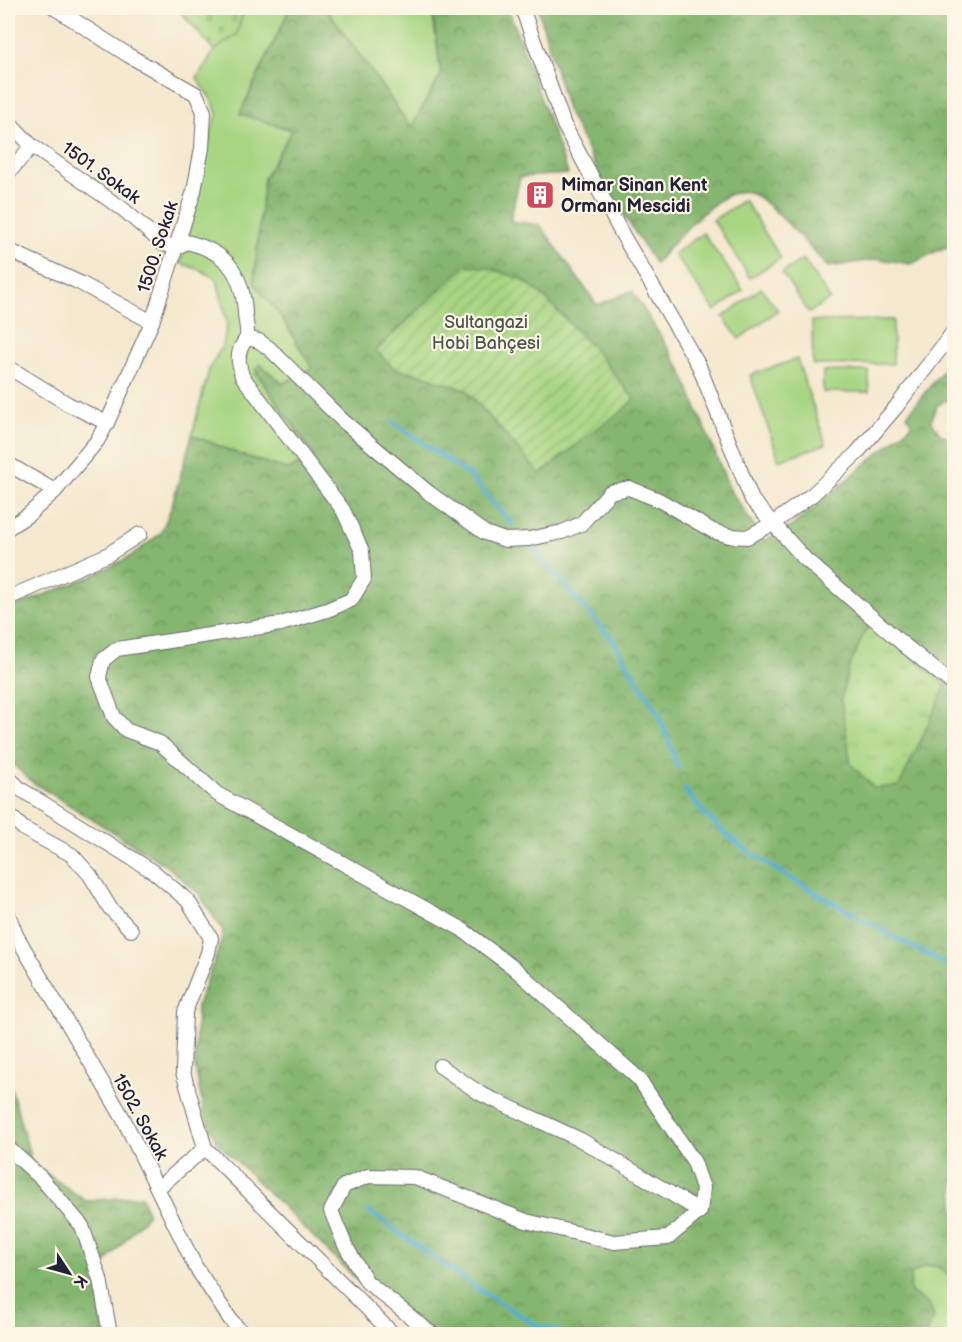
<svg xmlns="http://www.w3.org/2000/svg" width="962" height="1342" font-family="'Balsamiq Sans',sans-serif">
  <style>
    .grass { fill: #a7d582; stroke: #647c5e; stroke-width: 1.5 }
    .forest { fill: url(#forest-crowns); stroke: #546c56; stroke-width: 1.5; fill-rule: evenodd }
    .cemetery { fill: url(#cemetery-stones); stroke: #647c5e; stroke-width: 1.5 }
    .park { fill: url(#park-tufts); stroke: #647c5e; stroke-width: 1.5 }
    .garden { fill: url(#garden-furrows); stroke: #647c5e; stroke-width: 1.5 }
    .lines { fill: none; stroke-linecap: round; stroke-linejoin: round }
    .stream { stroke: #55afd2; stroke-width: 4.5 }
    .street-casing { stroke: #6c676e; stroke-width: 16 }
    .street { stroke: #fff; stroke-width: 14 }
    .labels { text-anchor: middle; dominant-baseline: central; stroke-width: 4.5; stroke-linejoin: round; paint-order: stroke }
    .street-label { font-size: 18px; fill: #22223b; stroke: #fcf5e5 }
    .poi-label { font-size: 18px; font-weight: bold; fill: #22223b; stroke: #fcf5e5; text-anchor: start }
    .park-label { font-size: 18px; fill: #4a5850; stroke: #fcf5e5 }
  </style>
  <defs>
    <pattern id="forest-crowns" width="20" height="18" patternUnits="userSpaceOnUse" patternTransform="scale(1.5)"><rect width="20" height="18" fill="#85b670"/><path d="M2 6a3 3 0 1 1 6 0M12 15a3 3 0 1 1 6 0" fill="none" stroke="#6c945d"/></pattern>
    <pattern id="cemetery-stones" width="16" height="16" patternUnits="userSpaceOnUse" patternTransform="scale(1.5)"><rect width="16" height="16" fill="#a7d582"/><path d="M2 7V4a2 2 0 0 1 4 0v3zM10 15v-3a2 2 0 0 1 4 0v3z" fill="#8fb771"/></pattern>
    <pattern id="park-tufts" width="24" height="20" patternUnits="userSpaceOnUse" patternTransform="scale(1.5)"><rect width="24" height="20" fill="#a7d582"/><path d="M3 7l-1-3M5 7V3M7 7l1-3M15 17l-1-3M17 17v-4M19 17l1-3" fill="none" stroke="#8fb771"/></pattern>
    <pattern id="garden-furrows" width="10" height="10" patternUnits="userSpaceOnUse" patternTransform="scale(1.5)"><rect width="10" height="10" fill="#a7d582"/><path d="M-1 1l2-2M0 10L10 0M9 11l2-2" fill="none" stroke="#8fb771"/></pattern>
  </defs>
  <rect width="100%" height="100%" fill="#fcf5e5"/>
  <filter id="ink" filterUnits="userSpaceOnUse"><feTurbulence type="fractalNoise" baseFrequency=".0167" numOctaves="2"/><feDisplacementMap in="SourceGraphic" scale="12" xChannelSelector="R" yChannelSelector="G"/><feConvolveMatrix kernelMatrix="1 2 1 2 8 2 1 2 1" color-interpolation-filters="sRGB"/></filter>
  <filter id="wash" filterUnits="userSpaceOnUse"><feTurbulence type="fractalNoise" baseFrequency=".008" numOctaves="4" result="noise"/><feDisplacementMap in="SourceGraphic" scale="24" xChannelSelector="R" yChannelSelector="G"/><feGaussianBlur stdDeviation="1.35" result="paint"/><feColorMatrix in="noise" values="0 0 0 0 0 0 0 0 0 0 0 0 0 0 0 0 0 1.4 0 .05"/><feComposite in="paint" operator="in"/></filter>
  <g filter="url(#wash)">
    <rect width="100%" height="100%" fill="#f4e8ce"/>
    <g class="grass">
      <path d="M 244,8 L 290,8 L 240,113 L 292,130 L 264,178 L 254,283 L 283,319 L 312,368 L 283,384 L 260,364 L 255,371 L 314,456 L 289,470 L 241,455 L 192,435 L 209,369 L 223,345 L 227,324 L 217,279 L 200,270 L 180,263 L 187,242 L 212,128 L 217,115 L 214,104 L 197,78 L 214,51 L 237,34 Z"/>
      <path d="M 326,8 L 432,8 L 441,75 L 411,128 Z"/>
      <path d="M 744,200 L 781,258 L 750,278 L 713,220 Z"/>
      <path d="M 703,233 L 743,290 L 715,311 L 674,254 Z"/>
      <path d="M 803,259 L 830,299 L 809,313 L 782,273 Z"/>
      <path d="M 761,288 L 778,310 L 739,339 L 723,317 Z"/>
      <path d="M 893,320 L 893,364 L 813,365 L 812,321 Z"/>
      <path d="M 797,359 L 826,444 L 779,460 L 750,375 Z"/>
      <rect x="823" y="371" width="46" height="21"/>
      <path d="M 925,1266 L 937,1266 L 950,1276 L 954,1285 L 954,1334 L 925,1334 L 934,1318 L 910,1291 L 911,1274 Z"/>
    </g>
    <g class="forest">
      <path d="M 290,8 L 326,8 L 411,127 L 441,75 L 432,8 L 508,8 L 568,174 L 520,177 L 510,221 L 540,225 L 597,305 L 632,291 L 680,367 L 730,490 L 764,541 L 792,526 L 912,425 L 907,415 L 954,356 L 954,402 L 946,400 L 937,406 L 931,421 L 940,434 L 954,440 L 954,1285 L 950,1276 L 937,1266 L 925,1266 L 911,1274 L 910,1291 L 930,1306 L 934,1318 L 925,1334 L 412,1334 L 217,1142 L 204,1113 L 195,1066 L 197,1005 L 220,946 L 223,931 L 200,895 L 166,865 L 32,782 L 8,760 L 8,609 L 90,577 L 131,556 L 161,533 L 171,508 L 192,435 L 241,455 L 289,470 L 314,456 L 255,371 L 260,364 L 283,384 L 312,368 L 283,319 L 254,283 L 264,178 L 292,130 L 240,114 ZM 489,268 L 523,280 L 544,297 L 592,347 L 634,399 L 621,412 L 600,426 L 540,474 L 466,390 L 416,373 L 395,369 Z"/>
      <path d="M 538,8 L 954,8 L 954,248 L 943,248 L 911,264 L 879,259 L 828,267 C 811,249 771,202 751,193 C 722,181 672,245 655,264 L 605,185 L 567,110 Z"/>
      <path d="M 8,1077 L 32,1163 L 86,1201 L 141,1196 L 148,1214 L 94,1276 L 106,1334 L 8,1334 Z"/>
    </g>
    <path class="cemetery" d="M 177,8 L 244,8 L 237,34 L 214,51 Z"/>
    <path class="park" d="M 871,624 L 946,686 L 899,786 L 874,788 L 851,764 L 841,700 L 849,668 L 863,636 Z"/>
    <path class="garden" d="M 466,265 L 489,268 L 523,280 L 544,297 L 592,347 L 634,399 L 621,412 L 600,426 L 540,474 L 466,390 L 416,373 L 395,369 L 376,351 Z"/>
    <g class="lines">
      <g class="stream">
        <path d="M 393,422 L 470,476 L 512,524"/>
        <path d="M 531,546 L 612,639 L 659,715 L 678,767"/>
        <path d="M 685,789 C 719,840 777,871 829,900 C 870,924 912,947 954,968"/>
        <path d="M 370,1212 L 478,1289 L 536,1325 L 566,1334"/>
      </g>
    </g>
  </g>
  <g filter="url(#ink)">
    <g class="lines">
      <g class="street-casing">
        <g id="street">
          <path d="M 522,8 L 564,125 L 622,234 L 699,366 L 752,500 L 805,559 L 903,644 L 954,685"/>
          <path d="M 8,121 L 32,146 L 124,210 L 163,244 L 177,247 L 187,242 C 227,252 242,272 245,312 C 245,320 248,328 247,336 C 246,341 245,339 243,344 C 236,354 239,365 242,376 L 343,510 L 362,551 L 364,579 L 351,600 L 327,610 L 281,624 L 117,649 L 103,660 L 99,677 L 114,717 L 126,730 L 160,743 L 217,794 L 460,928 L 515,969 L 639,1079 L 694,1162 L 703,1188 L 700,1211 L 668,1238 L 614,1242 L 526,1221 L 415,1177 L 368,1176 L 344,1186 L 331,1211 L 345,1245 L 367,1282 L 432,1334"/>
          <path d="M 8,173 L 32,146"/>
          <path d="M 8,250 L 80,283 L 152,322"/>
          <path d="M 247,338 L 259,341 L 270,349 L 342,420 L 429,493 L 485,533 L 505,540 L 529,539 L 562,532 L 581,524 L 610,492 L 629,488 L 659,500 L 713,531 L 730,536 L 747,537 L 772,524 L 813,494 L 856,454 L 896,407 L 954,331"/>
          <path d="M 8,367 L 68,404 L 107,423"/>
          <path d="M 8,464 L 55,491"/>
          <path d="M 8,528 L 28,515 L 55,491 L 97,441 L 107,423 L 152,322 L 194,191 L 202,148 L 204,112 L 196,94 L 128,55 L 55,8"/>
          <path d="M 8,598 L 107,555 L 140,534"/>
          <path d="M 8,777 L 20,789 L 154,872 L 188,901 L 211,938 L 208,953 L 185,1012 L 183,1072 L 205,1148 L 393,1334"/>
          <path d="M 8,814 L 24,829 L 72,855 L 90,875 L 110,908 L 131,930"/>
          <path d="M 8,914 L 16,935 L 123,1118 L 195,1266 L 230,1319 L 243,1334"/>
          <path d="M 440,1066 L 481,1094 L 581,1140 L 700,1211"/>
          <path d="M 8,1148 L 41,1178 L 82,1226 L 100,1279 L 110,1334"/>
          <path d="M 158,1188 L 205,1148"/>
        </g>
      </g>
      <use href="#street" class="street"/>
    </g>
  </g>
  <defs>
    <g id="building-square" transform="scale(1.5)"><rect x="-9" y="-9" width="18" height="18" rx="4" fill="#d1495b" stroke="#fcf5e5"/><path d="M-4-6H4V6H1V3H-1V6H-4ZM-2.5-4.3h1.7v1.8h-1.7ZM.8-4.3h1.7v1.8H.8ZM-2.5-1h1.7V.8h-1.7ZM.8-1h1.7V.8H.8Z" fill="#fff"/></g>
  </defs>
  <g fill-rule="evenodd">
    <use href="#building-square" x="540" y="195"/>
  </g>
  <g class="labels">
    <g class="street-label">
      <text transform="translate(101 173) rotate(36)">1501. Sokak</text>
      <text transform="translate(158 247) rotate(-72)">1500. Sokak</text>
      <text transform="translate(140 1117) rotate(61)">1502. Sokak</text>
    </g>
    <g class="poi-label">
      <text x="561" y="185">Mimar Sinan Kent<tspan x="561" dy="21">Ormanı Mescidi</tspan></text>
    </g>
    <g class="park-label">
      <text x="486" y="322">Sultangazi<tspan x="486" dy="21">Hobi Bahçesi</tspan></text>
    </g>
  </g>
  <rect width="962" height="1342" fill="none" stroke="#fcf5e5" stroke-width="30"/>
  <g transform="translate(69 1273) rotate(126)" stroke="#fcf5e5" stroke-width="4.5" paint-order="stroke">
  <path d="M0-4.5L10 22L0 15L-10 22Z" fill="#22223b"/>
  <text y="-9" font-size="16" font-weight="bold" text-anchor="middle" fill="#22223b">K</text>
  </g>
</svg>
